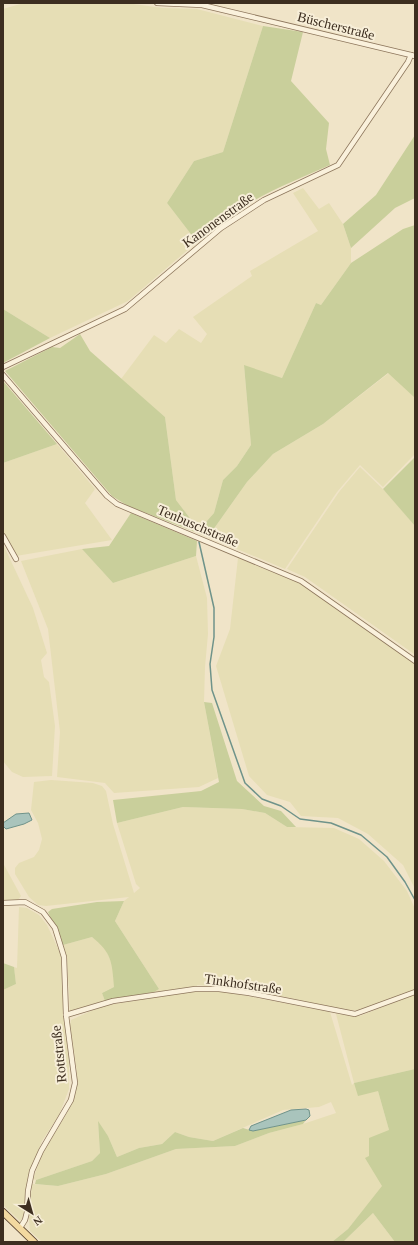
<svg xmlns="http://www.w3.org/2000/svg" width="418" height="1245" font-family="Georgia,serif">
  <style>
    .farmland { fill: #e6deb5 }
    .green { fill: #c9cf9b }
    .water { fill: #a9c4bc; stroke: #6f938a }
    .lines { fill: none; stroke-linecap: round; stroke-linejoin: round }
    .stream { stroke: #6f938a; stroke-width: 1.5 }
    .minor-casing { stroke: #8d765c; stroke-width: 6 }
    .major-casing { stroke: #5b4430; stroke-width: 8 }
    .minor { stroke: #faf1dc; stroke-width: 4.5 }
    .major { stroke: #f3d9a0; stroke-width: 6 }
    .labels { text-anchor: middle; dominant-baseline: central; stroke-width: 4; stroke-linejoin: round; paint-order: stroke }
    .street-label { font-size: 14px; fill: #3d2e20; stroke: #f7eed8 }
  </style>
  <rect width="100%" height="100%" fill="#f0e4c8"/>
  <g class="farmland">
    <path d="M 24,3 L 126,3 L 163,8 L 197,9 L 263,26 L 223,152 L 194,161 L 167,203 L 197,242 L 128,301 L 50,338 L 3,309 L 3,9 Z"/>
    <path d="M 303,188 L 319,209 L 329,203 L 343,224 L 351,248 L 351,263 L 321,305 L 316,303 L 282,378 L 244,366 L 251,445 L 237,466 L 223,480 L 214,513 L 199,530 L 176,500 L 165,417 L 121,379 L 154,335 L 166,343 L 179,329 L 201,343 L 207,334 L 193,317 L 252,276 L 250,271 L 318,231 L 293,193 Z"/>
    <path d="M 389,373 L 415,398 L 415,454 L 383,487 L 360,465 L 337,492 L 285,569 L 208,537 L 247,482 L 273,454 L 323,424 Z"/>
    <path d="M 57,444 L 95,489 L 85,503 L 112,540 L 16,556 L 3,533 L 3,463 Z"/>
    <path d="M 360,467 L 389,495 L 415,526 L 414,654 L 305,577 L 287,569 L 339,492 Z"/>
    <path d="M 3,544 L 33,608 L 47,653 L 41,660 L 44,677 L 49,682 L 55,726 L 52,776 L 23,777 L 12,772 L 3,761 Z"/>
    <path d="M 82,549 L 113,583 L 196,556 L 207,598 L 208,634 L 205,667 L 204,702 L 218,778 L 199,787 L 114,793 L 105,783 L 57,777 L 60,732 L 48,629 L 21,561 Z"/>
    <path d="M 238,558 L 300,583 L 415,662 L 415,889 L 403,865 L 368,834 L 338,818 L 301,816 L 290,802 L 267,795 L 249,776 L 216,666 L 230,629 Z"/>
    <path d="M 51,780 L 93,783 L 102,786 L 106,791 L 113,824 L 134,893 L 140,888 L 136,884 L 117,823 L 183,807 L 242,809 L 265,813 L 287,827 L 334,828 L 359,839 L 384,861 L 407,891 L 415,909 L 415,989 L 409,992 L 360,1010 L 345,1010 L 248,989 L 197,985 L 199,990 L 221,991 L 330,1012 L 352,1085 L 354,1083 L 336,1014 L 360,1016 L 415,994 L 415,1069 L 354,1083 L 378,1091 L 389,1130 L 383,1186 L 348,1229 L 332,1242 L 42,1242 L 30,1231 L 29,1218 L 32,1184 L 58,1186 L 106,1174 L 176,1149 L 235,1146 L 269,1133 L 303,1124 L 336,1113 L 331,1102 L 319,1107 L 283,1110 L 213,1141 L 189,1137 L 175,1132 L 162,1144 L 139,1148 L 117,1157 L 108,1136 L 98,1122 L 100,1153 L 92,1161 L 36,1180 L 33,1179 L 43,1152 L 67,1113 L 75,1093 L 77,1073 L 70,1025 L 71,1020 L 102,1006 L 140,1000 L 159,989 L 115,921 L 124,901 L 129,897 L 46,906 L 38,905 L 29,897 L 15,874 L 15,868 L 19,863 L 34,857 L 39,850 L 42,839 L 38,823 L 31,810 L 34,782 Z"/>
    <path d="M 3,863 L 21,896 L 18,900 L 3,901 Z"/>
    <path d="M 19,907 L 27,908 L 39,915 L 47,925 L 61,955 L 64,1014 L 69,1058 L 69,1089 L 59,1115 L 42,1141 L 27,1181 L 25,1215 L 20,1221 L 3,1205 L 3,990 L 16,984 L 14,967 L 17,968 Z"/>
    <path d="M 92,937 L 105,947 L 113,966 L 114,987 L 102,993 L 105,1001 L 70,1012 L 67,959 L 63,945 Z"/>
    <path d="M 373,1213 L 395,1242 L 343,1242 Z"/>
  </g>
  <g class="green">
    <path d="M 263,26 L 303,32 L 291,81 L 329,123 L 326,149 L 330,165 C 282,186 234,205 197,242 L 167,203 L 194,161 L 223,152 Z"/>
    <path d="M 415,135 L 415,198 L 395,208 L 351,248 L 343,224 L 376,195 Z"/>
    <path d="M 415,225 L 415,398 L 388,373 L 323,424 L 273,454 L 247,482 L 208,537 L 128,506 L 112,496 L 5,371 L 52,347 L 60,348 L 80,334 L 90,351 L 165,417 L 176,500 L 199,530 L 214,513 L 223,480 L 237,466 L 251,445 L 244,365 L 282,378 L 316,303 L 321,305 L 351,263 L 403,229 Z"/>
    <path d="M 3,309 L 50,338 L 3,363 Z"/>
    <path d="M 3,381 L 57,444 L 3,463 Z"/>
    <path d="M 415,457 L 415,526 L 383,489 Z"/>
    <path d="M 131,513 L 197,541 L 196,556 L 113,583 L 82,549 L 109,546 Z"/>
    <path d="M 204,702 L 212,703 L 237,781 L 264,806 L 281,811 L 296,827 L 287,827 L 265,813 L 242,809 L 183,807 L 117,823 L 113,800 L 201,791 L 219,782 Z"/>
    <path d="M 124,901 L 115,921 L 159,989 L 154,992 L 105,1001 L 102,993 L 114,987 C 112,962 112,953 92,937 L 63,945 L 48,912 L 52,909 L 97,902 Z"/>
    <path d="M 3,963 L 14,967 L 16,984 L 3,990 Z"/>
    <path d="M 415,1069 L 415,1242 L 395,1242 L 373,1213 L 343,1242 L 332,1242 L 348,1229 L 382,1186 L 365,1158 L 369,1156 L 369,1138 L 389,1130 L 378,1091 L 358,1096 L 354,1083 Z"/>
    <path d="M 306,1120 L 303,1124 L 269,1133 L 235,1146 L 176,1149 L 106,1174 L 58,1186 L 35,1184 L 36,1180 L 92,1161 L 100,1153 L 98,1121 L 108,1136 L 117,1157 L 139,1148 L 162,1144 L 175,1132 L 189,1137 L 213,1141 L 243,1128 L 253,1131 Z"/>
  </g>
  <g class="water">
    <path d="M 29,813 L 32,820 L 24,824 L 6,829 L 3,826 L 3,823 L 16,814 Z"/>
    <path d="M 306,1109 L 309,1110 L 310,1116 L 306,1120 L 253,1131 L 249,1130 L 251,1126 L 291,1110 Z"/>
  </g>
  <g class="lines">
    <path class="stream" d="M 199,542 L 214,608 L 214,637 L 210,664 L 212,690 L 245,783 L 262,799 L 281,806 L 300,819 L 331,823 L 361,835 L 387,857 L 405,882 L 415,900"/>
    <g class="minor-casing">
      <g id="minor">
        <path d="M 157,3 L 202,5 L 415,56"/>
        <path d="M 3,367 L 125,309 L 221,228 L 264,200 L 338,165 L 408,62 L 411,55"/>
        <path d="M 3,375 L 107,496 L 117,504 L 301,581 L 415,661"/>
        <path d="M 3,536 L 16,559"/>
        <path d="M 3,903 L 25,902 L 43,912 L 55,928 L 64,957 L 66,1015 L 75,1083 L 71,1100 L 41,1151 L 32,1171 L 28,1191 L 27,1212 L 25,1220 L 20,1228"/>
        <path d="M 66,1015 L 113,1001 L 195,989 L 219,989 L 249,993 L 355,1014 L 415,992"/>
      </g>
    </g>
    <g class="major-casing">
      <path id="major" d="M 3,1212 L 34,1242"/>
    </g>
    <use href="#minor" class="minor"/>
    <use href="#major" class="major"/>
  </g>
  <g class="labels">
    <g class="street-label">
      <text transform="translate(336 26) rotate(14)">Büscherstraße</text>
      <text transform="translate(218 220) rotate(-36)">Kanonenstraße</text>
      <text transform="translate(198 526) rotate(23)">Tenbuschstraße</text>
      <text transform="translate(243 984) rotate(8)">Tinkhofstraße</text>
      <text transform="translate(59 1054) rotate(-96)">Rottstraße</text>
    </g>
  </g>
  <rect width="418" height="1245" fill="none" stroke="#3d2e20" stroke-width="8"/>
  <g transform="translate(32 1213) rotate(143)" stroke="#f7eed8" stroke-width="3" paint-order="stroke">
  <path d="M0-3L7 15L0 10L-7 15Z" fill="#3d2e20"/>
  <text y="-6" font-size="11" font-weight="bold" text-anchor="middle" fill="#3d2e20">N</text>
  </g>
</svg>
